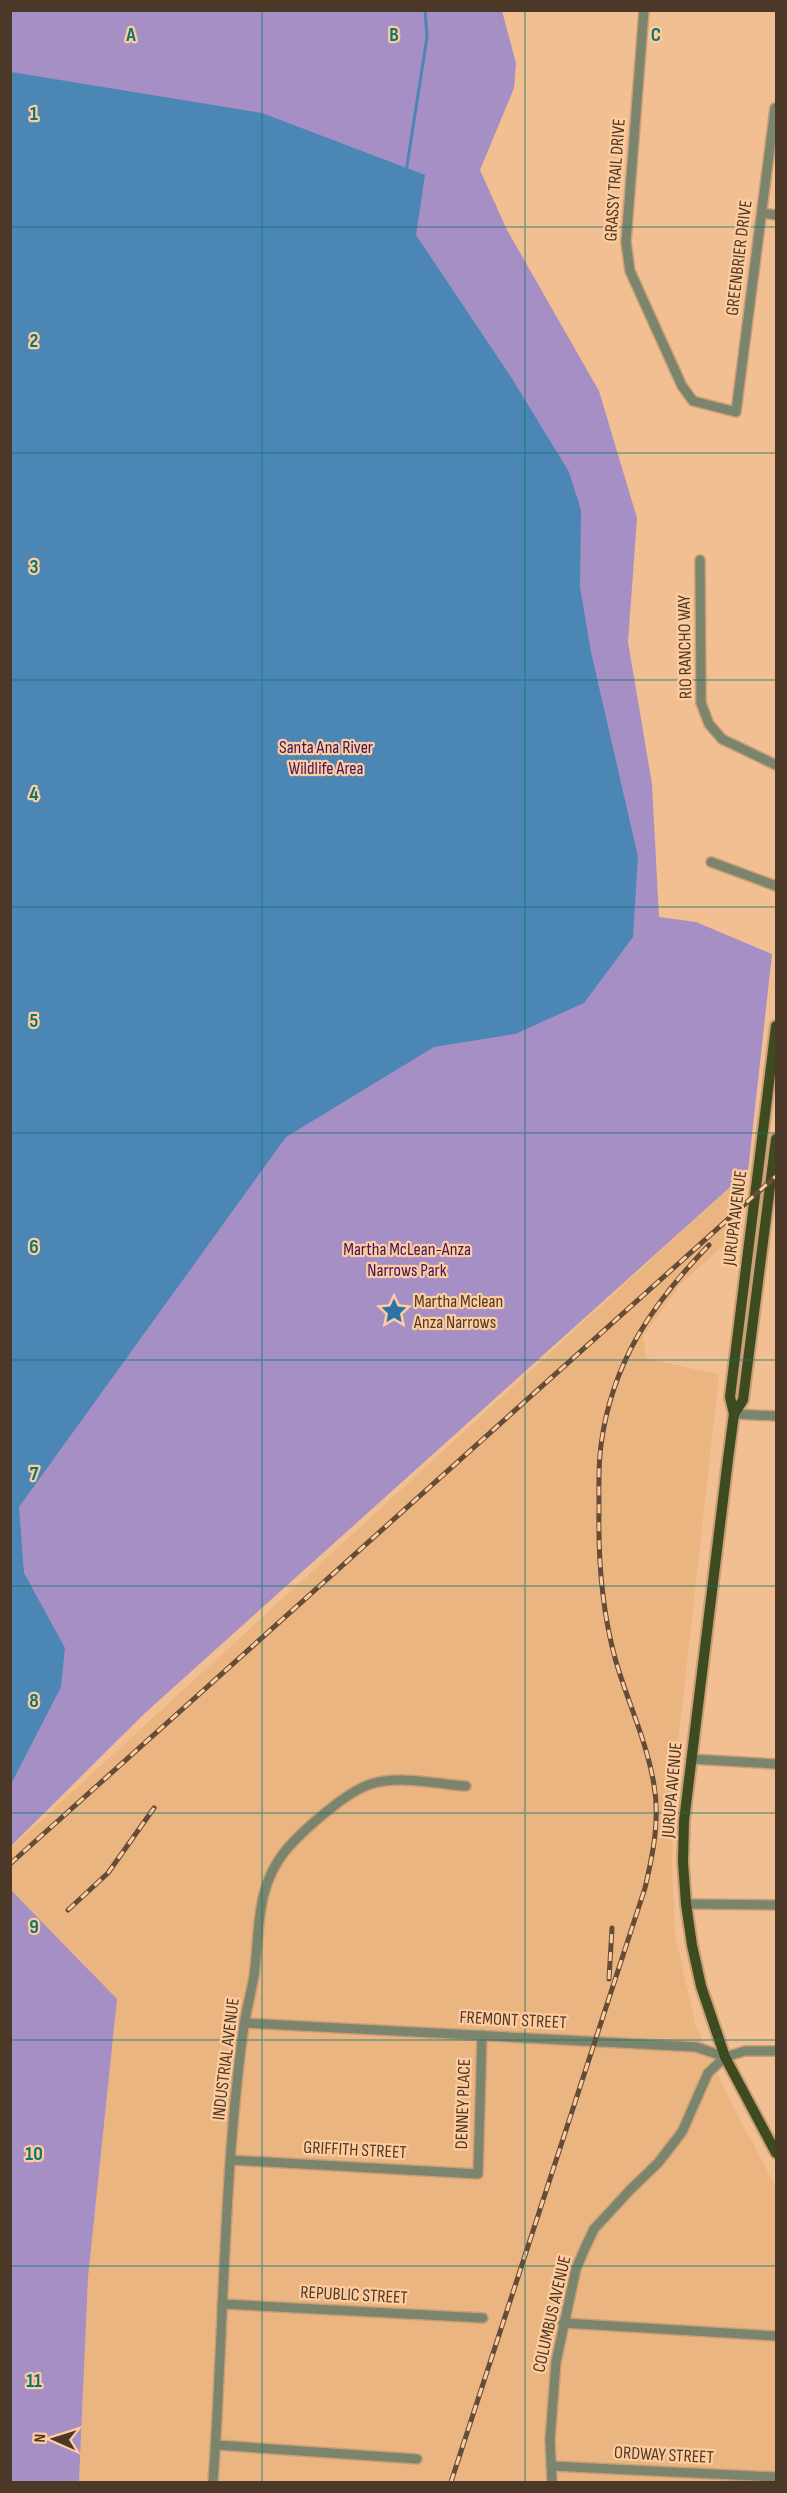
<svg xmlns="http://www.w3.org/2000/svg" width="787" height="2493" font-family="'Sofia Sans Condensed',sans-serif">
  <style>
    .built { fill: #ebb581 }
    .green { fill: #a68fc4 }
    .water { fill: #4b86b5 }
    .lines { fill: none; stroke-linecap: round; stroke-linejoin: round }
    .stream { stroke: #4b86b5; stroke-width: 3 }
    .minor-casing { stroke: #c99f78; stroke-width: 12 }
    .major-casing { stroke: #c99f78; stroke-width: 14 }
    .minor { stroke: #7b846c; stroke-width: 9 }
    .major { stroke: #3d4b1e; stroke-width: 10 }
    .rail-casing { stroke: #654c36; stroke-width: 5 }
    .rail { stroke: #fecc9e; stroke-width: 3; stroke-dasharray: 9; stroke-linecap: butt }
    .grid { fill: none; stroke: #0f766e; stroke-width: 1.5; stroke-opacity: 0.55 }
    .labels { text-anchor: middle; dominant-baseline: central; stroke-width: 4.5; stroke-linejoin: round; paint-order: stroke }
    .street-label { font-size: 18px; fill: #4c3826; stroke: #fecc9e }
    .park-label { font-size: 18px; fill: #3d1560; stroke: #fecc9e }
    .poi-label { font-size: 18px; fill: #4c3826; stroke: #fecc9e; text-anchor: start }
    .grid-label { font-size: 20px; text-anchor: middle; font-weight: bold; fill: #0f766e; stroke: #fecc9e; stroke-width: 4.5; stroke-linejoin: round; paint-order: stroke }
  </style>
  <rect width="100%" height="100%" fill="#f1bf92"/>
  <path class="built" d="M 748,1171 L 742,1228 L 679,1286 L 643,1337 L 646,1358 L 719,1375 L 674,1779 L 672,1872 L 675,1934 L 695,2023 L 728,2097 L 776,2187 L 776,2482 L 79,2482 L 88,2277 L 89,1969 L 11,1890 L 11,1848 Z"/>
  <g class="green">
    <path d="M 11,11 L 502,11 L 516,63 L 514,88 L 480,170 L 507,230 L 599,391 L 637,518 L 628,642 L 652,784 L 659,917 L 696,922 L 772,954 L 748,1171 L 145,1713 L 11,1846 Z"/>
    <path d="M 11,1890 L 117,1999 L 88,2277 L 79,2482 L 11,2482 Z"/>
  </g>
  <path class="water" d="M 11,72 L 262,113 L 425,175 L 416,235 L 511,377 L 569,472 L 581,510 L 580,587 L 591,652 L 638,857 L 633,937 L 584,1003 L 515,1034 L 434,1047 L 286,1137 L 19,1507 L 24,1573 L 65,1648 L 61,1687 L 11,1784 Z"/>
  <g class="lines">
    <path class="stream" d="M 406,172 L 427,37 L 425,10"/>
    <g class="minor-casing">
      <g id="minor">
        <path d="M 644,10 L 626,242 L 630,271 L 682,386 L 693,401 L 736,412 L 775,108"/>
        <path d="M 762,213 L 776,215"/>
        <path d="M 700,560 L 701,703 L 709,724 L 722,739 L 776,765"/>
        <path d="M 711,862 L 776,886"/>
        <path d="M 734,1414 L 776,1416"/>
        <path d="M 691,1759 L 776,1764"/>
        <path d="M 686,1904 L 776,1905"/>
        <path d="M 245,2023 L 696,2047 L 725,2057 L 745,2051 L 776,2051"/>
        <path d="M 231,2160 L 478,2174 L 482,2035"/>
        <path d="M 222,2304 L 483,2318"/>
        <path d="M 563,2323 L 776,2336"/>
        <path d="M 216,2445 L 417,2459"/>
        <path d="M 551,2466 L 776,2477"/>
        <path d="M 213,2482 C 224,2330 223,2176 244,2025 C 247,2008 251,1992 254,1976 C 260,1931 255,1887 286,1850 C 302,1831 347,1791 371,1784 C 400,1775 437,1784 466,1786"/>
        <path d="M 552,2482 L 550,2440 L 556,2362 L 576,2269 L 585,2248 L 594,2229 L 630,2190 L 658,2163 L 682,2132 L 708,2073 L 725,2057"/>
      </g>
    </g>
    <g class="major-casing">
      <g id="major">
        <path d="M 776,1139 L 743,1400 L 734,1414 L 728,1459 L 684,1821 L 683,1862 L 686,1904 L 692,1945 L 701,1986 L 725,2057 L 776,2153"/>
        <path d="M 734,1414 L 730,1397 L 776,1026"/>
      </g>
    </g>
    <use href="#minor" class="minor"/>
    <use href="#major" class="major"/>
    <g class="rail-casing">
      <g id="rail">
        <path d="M 10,1864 L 776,1176"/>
        <path d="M 68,1910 L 108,1873 L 154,1808"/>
        <path d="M 609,1979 L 612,1928"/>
        <path d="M 451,2482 L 645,1888 C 653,1854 660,1820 654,1785 C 647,1741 627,1701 615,1658 C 602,1610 598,1559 599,1509 C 599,1488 598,1467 601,1445 C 612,1362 652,1304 709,1245"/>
      </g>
    </g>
    <use href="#rail" class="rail"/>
  </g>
  <path class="grid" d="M 262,10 L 262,2482M 525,10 L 525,2482M 10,227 L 776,227M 10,453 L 776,453M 10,680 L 776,680M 10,907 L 776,907M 10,1133 L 776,1133M 10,1360 L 776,1360M 10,1586 L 776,1586M 10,1813 L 776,1813M 10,2040 L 776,2040M 10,2266 L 776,2266"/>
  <defs>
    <g id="sight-bare" transform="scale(2.07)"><path d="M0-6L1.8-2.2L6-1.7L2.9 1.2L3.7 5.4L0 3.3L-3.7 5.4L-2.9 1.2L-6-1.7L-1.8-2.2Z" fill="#2c74a8" stroke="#fecc9e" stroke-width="2.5" paint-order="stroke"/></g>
  </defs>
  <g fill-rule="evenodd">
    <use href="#sight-bare" x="394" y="1311"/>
  </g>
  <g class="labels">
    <g class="street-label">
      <text transform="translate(615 180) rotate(-86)">GRASSY TRAIL DRIVE</text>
      <text transform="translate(739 258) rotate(-83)">GREENBRIER DRIVE</text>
      <text transform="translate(685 647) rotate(-91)">RIO RANCHO WAY</text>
      <text transform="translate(735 1218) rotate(-83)">JURUPA AVENUE</text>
      <text transform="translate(672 1790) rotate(-85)">JURUPA AVENUE</text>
      <text transform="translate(513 2020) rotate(3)">FREMONT STREET</text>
      <text transform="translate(226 2059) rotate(-83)">INDUSTRIAL AVENUE</text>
      <text transform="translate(463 2104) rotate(-88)">DENNEY PLACE</text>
      <text transform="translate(355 2150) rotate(3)">GRIFFITH STREET</text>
      <text transform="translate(354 2295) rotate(3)">REPUBLIC STREET</text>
      <text transform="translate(552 2314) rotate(-77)">COLUMBUS AVENUE</text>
      <text transform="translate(664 2455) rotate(3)">ORDWAY STREET</text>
    </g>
    <g class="park-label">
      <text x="326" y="747">Santa Ana River<tspan x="326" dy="21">Wildlife Area</tspan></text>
      <text x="407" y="1249">Martha McLean-Anza<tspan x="407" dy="21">Narrows Park</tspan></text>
    </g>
    <g class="poi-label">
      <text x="414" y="1301">Martha Mclean<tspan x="414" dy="21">Anza Narrows</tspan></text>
    </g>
  </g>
  <g class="grid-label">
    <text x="131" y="41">A</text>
    <text x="394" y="41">B</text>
    <text x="656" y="41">C</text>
    <text x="34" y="120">1</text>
    <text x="34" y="347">2</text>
    <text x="34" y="573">3</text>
    <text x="34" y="800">4</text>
    <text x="34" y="1027">5</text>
    <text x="34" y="1253">6</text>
    <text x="34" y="1480">7</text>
    <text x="34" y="1707">8</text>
    <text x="34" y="1933">9</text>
    <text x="34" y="2160">10</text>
    <text x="34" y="2387">11</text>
  </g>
  <rect width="787" height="2493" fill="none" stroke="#4c3826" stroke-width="24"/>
  <g transform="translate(54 2439) rotate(273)" stroke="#fecc9e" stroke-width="4.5" paint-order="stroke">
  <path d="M0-4.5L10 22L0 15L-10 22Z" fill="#4c3826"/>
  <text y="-9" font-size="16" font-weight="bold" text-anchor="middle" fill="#4c3826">N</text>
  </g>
</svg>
